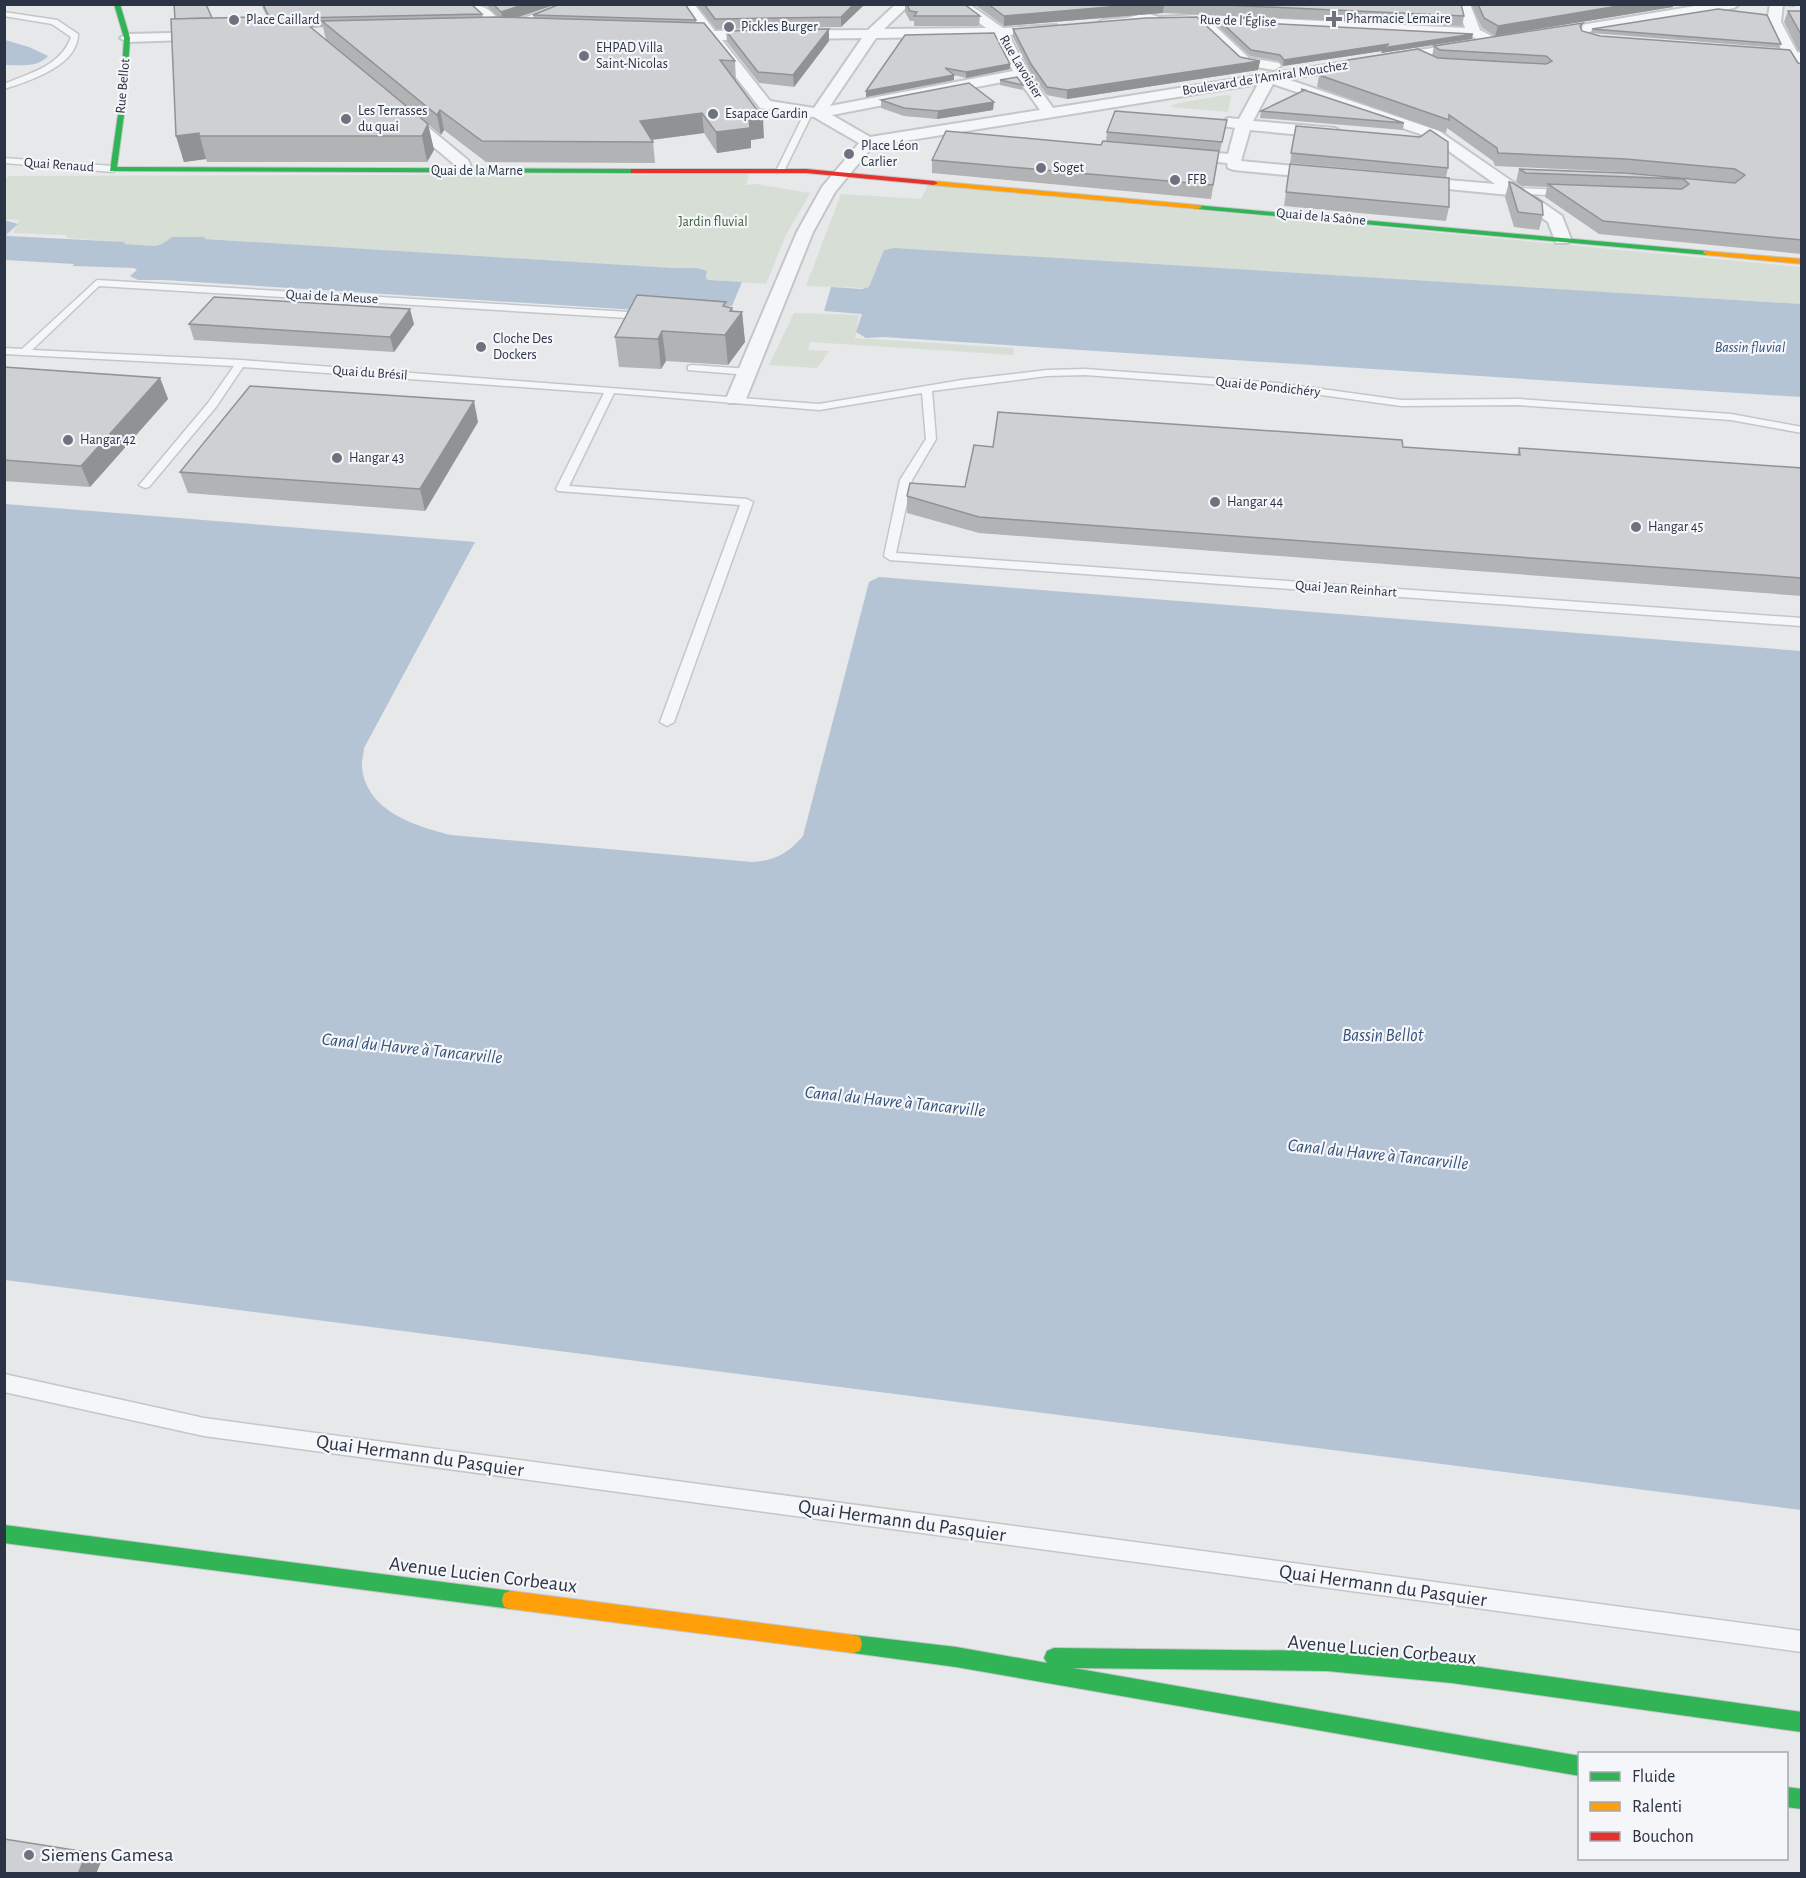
<svg xmlns="http://www.w3.org/2000/svg" width="1806" height="1878" font-family="'Alegreya Sans',sans-serif">
  <style>
    .green { fill: #d6ded6 }
    .water { fill: #b4c4d5 }
    .lines { fill: none; stroke-linecap: round; stroke-linejoin: round }
    .lane-casing { stroke: #c4c6c8; stroke-width: 3 }
    .street-casing { stroke: #c4c6c8; stroke-width: 4 }
    .fast-casing { stroke: #c4c6c8; stroke-width: 2 }
    .slow-casing { stroke: #c4c6c8; stroke-width: 2 }
    .jam-casing { stroke: #c4c6c8; stroke-width: 2 }
    .lane { fill: #f5f6f7; fill-rule: evenodd }
    .street { fill: #f5f6f7; fill-rule: evenodd }
    .fast { fill: #30b455; fill-rule: evenodd }
    .slow { fill: #ff9f0a; fill-rule: evenodd }
    .jam { fill: #e5322d; fill-rule: evenodd }
    .wall { fill: #b1b3b5; fill-rule: evenodd }
    .shaded-wall { fill: #909294 }
    .building { fill: #ced0d3; stroke: #909294; stroke-width: 1.5 }
    .poi-dot { fill: #6c737f; stroke: #f4f6f9; stroke-width: 2 }
    .labels { text-anchor: middle; dominant-baseline: central; stroke-width: 4.5; stroke-linejoin: round; paint-order: stroke }
    .far-poi-label { font-size: 14px; fill: #2b3445; stroke: #f4f6f9; text-anchor: start }
    .far-street-label { font-size: 14px; fill: #2b3445; stroke: #f4f6f9 }
    .far-park-label { font-size: 14px; fill: #3f6138; stroke: #f4f6f9 }
    .far-water-label { font-size: 15px; font-style: italic; fill: #34527a; stroke: #f4f6f9 }
    .water-label { font-size: 18px; font-style: italic; fill: #34527a; stroke: #f4f6f9 }
    .near-street-label { font-size: 20px; fill: #2b3445; stroke: #f4f6f9 }
    .near-poi-label { font-size: 20px; fill: #2b3445; stroke: #f4f6f9; text-anchor: start }
  </style>
  <rect width="100%" height="100%" fill="#e6e8ea"/>
  <g class="green">
    <path d="M 1225,95 L 1231,96 L 1228,112 L 1171,107 L 1174,104 Z"/>
    <path d="M 749,174 L 746,185 L 755,184 L 810,193 L 786,235 L 766,284 L 711,280 L 706,278 L 708,274 L 697,270 L 204,239 L 204,237 L 172,237 L 162,244 L 155,246 L 123,244 L 124,242 L 68,238 L 66,235 L 13,233 L 19,220 L 5,219 L 5,179 L 9,176 Z"/>
    <path d="M 928,185 L 1802,267 L 1801,304 L 894,249 L 884,250 L 871,286 L 867,288 L 806,286 L 841,194 L 921,199 Z"/>
    <path d="M 794,313 L 859,315 L 855,338 L 1014,348 L 1014,355 L 810,342 L 808,350 L 829,351 L 817,368 L 769,365 Z"/>
  </g>
  <g class="water">
    <path d="M 5,40 L 29,47 L 48,56 C 38,68 19,65 5,65 Z"/>
    <path d="M 4,220 L 18,224 L 6,235 L 8,236 L 125,242 L 124,244 L 155,246 L 162,244 L 172,237 L 205,237 L 204,239 L 672,268 L 697,268 L 707,271 L 706,278 L 709,280 L 742,282 L 732,306 L 697,304 L 684,313 L 164,280 L 138,280 L 130,276 L 137,270 L 134,268 L 73,266 L 74,264 L 5,260 Z"/>
    <path d="M 894,248 L 1801,304 L 1801,397 L 883,337 L 866,338 L 856,332 L 862,314 L 824,311 L 831,287 L 862,289 L 869,287 L 884,250 Z"/>
    <path d="M 5,504 L 475,542 L 364,748 C 364,754 361,761 362,767 C 366,811 415,826 451,835 L 752,862 C 774,861 789,853 803,836 L 869,582 L 879,577 L 1801,651 L 1801,1510 L 5,1280 Z"/>
  </g>
  <g class="lines">
    <g class="lane-casing">
      <g id="lane">
        <path d="M 4,12 L 57,20 L 78,34 C 78,66 29,81 4,89 L 4,84 C 30,73 61,66 71,37 L 52,24 L 4,16 Z"/>
        <path d="M 806,110 L 813,112 L 784,171 L 777,173 L 776,171 Z"/>
        <path d="M 4,158 L 113,166 L 117,169 L 113,172 L 4,163 Z"/>
        <path d="M 1516,188 L 1564,190 L 1568,193 L 1564,196 L 1513,193 L 1512,191 Z"/>
        <path d="M 97,280 L 645,313 L 650,316 L 645,319 L 99,286 L 32,350 L 241,360 L 819,404 L 962,380 L 1047,370 L 1085,369 L 1278,383 L 1401,400 L 1518,399 L 1731,414 L 1802,427 L 1802,433 L 1731,420 L 1518,405 L 1401,406 L 1278,389 L 1085,375 L 1047,376 L 932,391 L 936,439 L 912,480 L 896,553 L 1802,618 L 1802,626 L 890,560 L 884,556 L 900,480 L 926,439 L 922,393 L 819,410 L 614,393 L 569,486 L 747,499 L 753,502 L 674,722 L 667,726 L 660,722 L 740,505 L 558,491 L 556,489 L 604,393 L 243,367 L 216,407 L 149,487 L 145,488 L 139,485 L 141,483 L 208,403 L 234,366 L 4,354 L 4,348 L 22,349 Z"/>
        <path d="M 692,365 L 749,369 L 754,372 L 749,375 L 688,370 L 688,366 Z"/>
        <path d="M 4,1374 L 204,1418 L 1802,1631 L 1802,1652 L 204,1436 L 4,1392 Z"/>
      </g>
    </g>
    <g class="street-casing">
      <g id="street">
        <path d="M 464,4 C 482,4 492,9 502,25 L 566,4 L 587,4 L 499,34 L 494,33 L 487,22 Z"/>
        <path d="M 681,4 L 694,4 L 715,31 L 868,30 L 896,4 L 910,4 L 884,29 L 986,28 L 954,4 L 969,4 L 1003,28 L 1056,25 L 1058,28 L 1051,32 L 1009,35 L 1029,74 L 1053,108 L 1470,42 L 1475,43 L 1477,46 L 1470,50 L 1287,79 L 1439,131 L 1562,216 L 1571,239 L 1568,243 L 1556,243 L 1548,222 L 1510,195 L 1406,185 L 1404,182 L 1406,179 L 1412,177 L 1495,184 L 1429,137 L 1273,84 L 1253,121 L 1335,128 L 1343,133 L 1335,138 L 1250,130 L 1241,161 L 1327,169 L 1335,174 L 1333,177 L 1327,179 L 1234,170 L 1228,168 L 1227,163 L 1173,157 L 1171,154 L 1179,149 L 1228,154 L 1235,128 L 1223,126 L 1220,123 L 1228,118 L 1239,119 L 1258,84 L 873,146 L 835,192 L 813,232 L 746,399 L 743,403 L 729,403 L 726,399 L 797,232 L 822,187 L 859,143 L 814,117 L 760,108 L 707,40 L 670,39 L 668,36 L 670,33 L 701,32 ZM 995,36 L 1013,71 L 830,106 L 876,38 ZM 862,38 L 814,108 L 770,101 L 722,40 ZM 1018,79 L 1040,110 L 870,137 L 832,115 Z"/>
        <path d="M 1457,4 L 1470,4 L 1480,30 L 1499,40 L 1501,43 L 1499,46 L 1489,46 L 1471,36 L 1213,24 L 1249,58 L 1279,63 L 1281,66 L 1274,70 L 1240,64 L 1197,23 L 1158,25 L 1145,21 L 1128,26 L 1103,28 L 1096,24 L 1103,20 L 1127,18 L 1145,13 L 1159,17 L 1200,15 L 1465,28 Z"/>
        <path d="M 1707,4 L 1740,4 L 1734,8 L 1545,39 L 1538,35 L 1545,31 Z"/>
        <path d="M 1770,4 L 1783,4 L 1781,22 L 1797,52 L 1802,53 L 1802,75 L 1795,74 L 1787,60 L 1756,57 L 1749,53 L 1756,49 L 1782,51 L 1767,22 Z"/>
        <path d="M 212,32 L 217,33 L 219,36 L 217,39 L 127,42 L 120,38 L 127,34 Z"/>
        <path d="M 401,108 L 406,109 L 468,160 L 473,171 L 471,174 L 459,174 L 455,165 L 396,115 L 394,112 L 396,109 Z"/>
      </g>
    </g>
    <g class="fast-casing">
      <g id="fast">
        <path d="M 114,4 L 120,4 L 130,38 L 126,100 L 117,167 L 634,169 L 638,171 L 634,173 L 110,171 L 120,100 L 124,38 Z"/>
        <path d="M 1774,4 L 1797,4 L 1794,6 Z"/>
        <path d="M 1195,205 L 1707,251 L 1711,253 L 1707,255 L 1198,209 L 1195,209 Z"/>
        <path d="M 4,1525 L 511,1591 L 518,1593 L 520,1600 L 518,1607 L 511,1609 L 4,1543 Z"/>
        <path d="M 853,1635 L 956,1647 L 1047,1663 L 1044,1658 L 1047,1651 L 1054,1648 L 1327,1651 L 1452,1663 L 1802,1712 L 1802,1732 L 1452,1683 L 1327,1671 L 1073,1668 L 1580,1756 L 1580,1776 L 956,1667 L 853,1653 L 846,1651 L 844,1644 L 846,1637 Z"/>
        <path d="M 1786,1787 L 1802,1789 L 1802,1809 L 1786,1807 Z"/>
      </g>
    </g>
    <g class="slow-casing">
      <g id="slow">
        <path d="M 934,181 L 1198,205 L 1202,207 L 1198,209 L 931,185 L 930,183 Z"/>
        <path d="M 1704,251 L 1802,259 L 1802,264 L 1707,255 L 1703,253 Z"/>
        <path d="M 511,1591 L 853,1635 L 860,1637 L 862,1644 L 860,1651 L 853,1653 L 511,1609 L 504,1607 L 502,1600 L 504,1593 Z"/>
      </g>
    </g>
    <g class="jam-casing">
      <path id="jam" d="M 634,169 L 806,169 L 934,181 L 938,183 L 934,185 L 806,173 L 631,173 L 631,169 Z"/>
    </g>
    <use href="#lane" class="lane"/>
    <use href="#street" class="street"/>
    <use href="#fast" class="fast"/>
    <use href="#slow" class="slow"/>
    <use href="#jam" class="jam"/>
  </g>
  <g class="wall">
    <path d="M 261,4 L 471,4 L 482,14 L 483,17 L 498,17 L 487,6 L 477,4 L 557,4 L 517,18 L 534,18 L 533,15 L 696,20 L 696,23 L 735,61 L 736,81 L 735,81 L 764,138 L 751,140 L 751,148 L 717,153 L 704,133 L 652,140 L 653,142 L 655,163 L 486,162 L 444,130 L 441,135 L 428,124 L 434,150 L 427,162 L 207,162 L 206,159 L 184,162 L 176,136 L 175,19 L 267,17 ZM 323,27 L 326,40 L 311,28 Z"/>
    <path d="M 696,4 L 865,4 L 841,27 L 716,29 Z"/>
    <path d="M 905,4 L 964,4 L 980,16 L 979,26 L 914,26 L 914,21 L 910,21 L 905,12 Z"/>
    <path d="M 974,4 L 1461,4 L 1464,16 L 1462,26 L 1163,13 L 1004,26 Z"/>
    <path d="M 1471,4 L 1673,4 L 1673,7 L 1495,36 L 1482,28 Z"/>
    <path d="M 1788,11 L 1802,11 L 1802,52 L 1798,50 L 1784,22 Z"/>
    <path d="M 1220,21 L 1472,39 L 1381,53 L 1382,51 L 1283,66 L 1279,61 L 1250,56 L 1219,27 Z"/>
    <path d="M 1583,23 L 1582,29 L 1582,31 L 1600,36 L 1802,64 L 1802,254 L 1599,234 L 1545,197 L 1547,187 L 1522,186 L 1516,182 L 1519,169 L 1626,173 L 1732,183 L 1730,182 L 1622,172 L 1495,166 L 1493,161 L 1447,128 L 1446,133 L 1317,87 L 1319,75 L 1432,56 L 1434,46 Z"/>
    <path d="M 1013,29 L 1260,61 L 1258,70 L 1067,99 L 1047,95 L 1031,73 L 1013,37 Z"/>
    <path d="M 1592,29 L 1781,44 L 1779,48 L 1591,33 Z"/>
    <path d="M 726,31 L 829,41 L 794,87 L 759,83 L 727,42 Z"/>
    <path d="M 905,35 L 1010,64 L 1010,69 L 966,78 L 954,75 L 954,80 L 866,97 Z"/>
    <path d="M 1000,80 L 1023,85 L 1023,90 L 1000,85 Z"/>
    <path d="M 1301,89 L 1404,123 L 1403,130 L 1260,118 L 1261,111 L 1301,93 Z"/>
    <path d="M 881,100 L 993,110 L 937,119 L 904,116 L 881,108 Z"/>
    <path d="M 1227,120 L 1220,151 L 1106,141 L 1107,132 Z"/>
    <path d="M 1296,126 L 1420,137 L 1448,168 L 1446,177 L 1290,163 Z"/>
    <path d="M 1101,145 L 1217,164 L 1211,199 L 932,173 L 932,160 Z"/>
    <path d="M 1290,164 L 1449,207 L 1446,221 L 1284,206 Z"/>
    <path d="M 1509,182 L 1543,215 L 1539,230 L 1514,227 L 1505,197 Z"/>
    <path d="M 727,307 L 733,311 L 742,312 L 745,342 L 728,365 L 666,361 L 661,369 L 619,367 L 615,337 Z"/>
    <path d="M 189,324 L 414,324 L 394,352 L 194,340 Z"/>
    <path d="M 4,367 L 160,378 L 168,399 L 90,487 L 4,481 Z"/>
    <path d="M 478,422 L 425,511 L 188,493 L 180,472 Z"/>
    <path d="M 993,447 L 1403,447 L 1517,455 L 1519,448 L 1802,468 L 1802,596 L 979,533 L 907,513 L 907,496 L 965,487 Z"/>
  </g>
  <g class="shaded-wall">
    <path d="M 525,4 L 557,4 L 503,22 L 501,12 Z"/>
    <path d="M 854,4 L 865,4 L 841,27 L 841,17 Z"/>
    <path d="M 1143,4 L 1164,4 L 1163,13 L 1004,26 L 1004,16 Z"/>
    <path d="M 1630,4 L 1673,4 L 1673,7 L 1495,36 L 1498,26 Z"/>
    <path d="M 829,29 L 829,41 L 794,87 L 793,75 Z"/>
    <path d="M 1473,34 L 1472,39 L 1381,53 L 1382,51 L 1283,66 L 1284,60 L 1389,44 Z"/>
    <path d="M 1260,61 L 1258,70 L 1067,99 L 1067,90 Z"/>
    <path d="M 1010,64 L 1010,69 L 966,78 L 966,72 Z"/>
    <path d="M 954,75 L 954,80 L 866,97 L 866,91 Z"/>
    <path d="M 994,102 L 993,110 L 937,119 L 938,111 Z"/>
    <path d="M 440,110 L 444,130 L 441,135 L 437,115 Z"/>
    <path d="M 702,113 L 704,133 L 642,141 L 640,121 Z"/>
    <path d="M 763,118 L 764,138 L 751,140 L 751,148 L 717,153 L 716,132 L 749,119 Z"/>
    <path d="M 428,124 L 434,150 L 427,162 L 422,136 Z"/>
    <path d="M 199,133 L 206,159 L 184,162 L 176,136 Z"/>
    <path d="M 732,308 L 734,324 L 742,312 L 745,342 L 728,365 L 725,335 L 730,311 Z"/>
    <path d="M 410,309 L 414,324 L 394,352 L 390,337 Z"/>
    <path d="M 662,331 L 666,361 L 661,369 L 658,339 Z"/>
    <path d="M 160,378 L 168,399 L 90,487 L 81,466 Z"/>
    <path d="M 474,401 L 478,422 L 425,511 L 420,489 Z"/>
    <path d="M 87,1852 L 101,1862 L 96,1874 L 78,1874 Z"/>
  </g>
  <g class="building">
    <path d="M 174,4 L 206,4 L 212,18 L 175,19 Z"/>
    <path d="M 263,4 L 471,4 L 482,14 L 299,18 L 297,16 L 269,17 Z"/>
    <path d="M 493,4 L 525,4 L 501,12 Z"/>
    <path d="M 560,4 L 685,4 L 696,20 L 533,15 Z"/>
    <path d="M 704,4 L 854,4 L 841,17 L 715,19 Z"/>
    <path d="M 907,4 L 964,4 L 980,16 L 914,16 L 917,12 L 910,11 Z"/>
    <path d="M 988,4 L 1143,4 L 1004,16 Z"/>
    <path d="M 1204,4 L 1461,4 L 1464,16 Z"/>
    <path d="M 1478,4 L 1630,4 L 1498,26 L 1484,18 Z"/>
    <path d="M 1718,9 L 1767,15 L 1781,44 L 1592,29 Z"/>
    <path d="M 1788,11 L 1802,11 L 1802,36 Z"/>
    <path d="M 297,16 L 428,124 L 422,136 L 199,136 L 199,133 L 176,136 L 171,19 Z"/>
    <path d="M 496,17 L 704,23 L 735,61 L 720,60 L 763,118 L 749,119 L 750,128 L 716,132 L 702,113 L 640,121 L 653,142 L 482,141 L 440,110 L 437,115 L 322,21 Z"/>
    <path d="M 1197,17 L 1240,57 L 1260,61 L 1067,90 L 1047,87 L 1031,64 L 1013,29 L 1146,18 Z"/>
    <path d="M 1220,21 L 1473,34 L 1382,48 L 1389,44 L 1284,60 L 1280,55 L 1251,50 Z"/>
    <path d="M 1583,23 L 1580,26 L 1582,31 L 1600,36 L 1790,50 L 1798,63 L 1802,64 L 1802,240 L 1603,221 L 1548,184 L 1682,189 L 1689,184 L 1683,179 L 1526,173 L 1519,169 L 1626,173 L 1735,183 L 1745,175 L 1735,169 L 1626,159 L 1498,153 L 1497,148 L 1449,115 L 1449,120 L 1319,75 L 1348,60 L 1418,49 L 1438,58 L 1546,64 L 1552,61 L 1546,56 L 1440,50 L 1434,46 Z"/>
    <path d="M 829,29 L 793,75 L 758,72 L 726,31 Z"/>
    <path d="M 994,33 L 1010,64 L 966,72 L 945,68 L 954,75 L 866,91 L 905,35 Z"/>
    <path d="M 1017,77 L 1023,85 L 1000,80 Z"/>
    <path d="M 969,83 L 994,102 L 938,111 L 904,108 L 881,100 Z"/>
    <path d="M 1301,89 L 1404,123 L 1261,111 L 1305,90 Z"/>
    <path d="M 1115,111 L 1227,120 L 1222,142 L 1107,132 Z"/>
    <path d="M 1296,126 L 1420,137 L 1430,130 L 1448,142 L 1448,168 L 1291,153 Z"/>
    <path d="M 946,131 L 1101,145 L 1103,141 L 1219,151 L 1213,185 L 932,160 Z"/>
    <path d="M 1290,164 L 1449,178 L 1449,207 L 1286,192 Z"/>
    <path d="M 1509,182 L 1513,183 L 1542,202 L 1543,215 L 1518,212 Z"/>
    <path d="M 637,295 L 726,302 L 723,306 L 732,308 L 730,311 L 742,312 L 725,335 L 662,331 L 658,339 L 615,337 Z"/>
    <path d="M 214,297 L 410,309 L 390,337 L 189,324 Z"/>
    <path d="M 4,367 L 160,378 L 81,466 L 4,460 Z"/>
    <path d="M 250,386 L 474,401 L 420,489 L 180,472 Z"/>
    <path d="M 998,412 L 1402,440 L 1403,447 L 1520,455 L 1519,448 L 1802,468 L 1802,578 L 979,517 L 907,496 L 910,483 L 965,487 L 974,445 L 993,447 Z"/>
    <path d="M 4,1839 L 87,1852 L 78,1874 L 4,1874 Z"/>
  </g>
  <g class="poi-dot">
    <path d="M1331 10h6v6h6v6h-6v6h-6v-6h-6v-6h6z"/>
    <circle cx="234" cy="20" r="6"/>
    <circle cx="729" cy="27" r="6"/>
    <circle cx="584" cy="56" r="6"/>
    <circle cx="713" cy="114" r="6"/>
    <circle cx="346" cy="119" r="6"/>
    <circle cx="849" cy="154" r="6"/>
    <circle cx="1041" cy="168" r="6"/>
    <circle cx="1175" cy="180" r="6"/>
    <circle cx="481" cy="347" r="6"/>
    <circle cx="68" cy="440" r="6"/>
    <circle cx="337" cy="458" r="6"/>
    <circle cx="1215" cy="502" r="6"/>
    <circle cx="1636" cy="527" r="6"/>
    <circle cx="29" cy="1855" r="6"/>
  </g>
  <g class="labels">
    <g class="far-poi-label">
      <text x="1346" y="19">Pharmacie Lemaire</text>
      <text x="246" y="20">Place Caillard</text>
      <text x="741" y="27">Pickles Burger</text>
      <text x="596" y="48">EHPAD Villa<tspan x="596" dy="16">Saint-Nicolas</tspan></text>
      <text x="358" y="111">Les Terrasses<tspan x="358" dy="16">du quai</tspan></text>
      <text x="725" y="114">Esapace Gardin</text>
      <text x="861" y="146">Place Léon<tspan x="861" dy="16">Carlier</tspan></text>
      <text x="1053" y="168">Soget</text>
      <text x="1187" y="180">FFB</text>
      <text x="493" y="339">Cloche Des<tspan x="493" dy="16">Dockers</tspan></text>
      <text x="80" y="440">Hangar 42</text>
      <text x="349" y="458">Hangar 43</text>
      <text x="1227" y="502">Hangar 44</text>
      <text x="1648" y="527">Hangar 45</text>
    </g>
    <g class="far-street-label">
      <text transform="translate(1238 21) rotate(2)">Rue de l'Église</text>
      <text transform="translate(1021 67) rotate(59)">Rue Lavoisier</text>
      <text transform="translate(1265 78) rotate(-9)">Boulevard de l'Amiral Mouchez</text>
      <text transform="translate(123 86) rotate(-85)">Rue Bellot</text>
      <text transform="translate(59 165) rotate(4)">Quai Renaud</text>
      <text x="477" y="171">Quai de la Marne</text>
      <text transform="translate(1321 217) rotate(5)">Quai de la Saône</text>
      <text transform="translate(332 297) rotate(3)">Quai de la Meuse</text>
      <text transform="translate(370 373) rotate(4)">Quai du Brésil</text>
      <text transform="translate(1268 387) rotate(6)">Quai de Pondichéry</text>
      <text transform="translate(1346 589) rotate(4)">Quai Jean Reinhart</text>
    </g>
    <g class="far-park-label">
      <text x="713" y="222">Jardin fluvial</text>
    </g>
    <g class="far-water-label">
      <text x="1750" y="347">Bassin fluvial</text>
    </g>
    <g class="water-label">
      <text x="1383" y="1036">Bassin Bellot</text>
      <text transform="translate(412 1049) rotate(6)">Canal du Havre à Tancarville</text>
      <text transform="translate(895 1102) rotate(6)">Canal du Havre à Tancarville</text>
      <text transform="translate(1378 1155) rotate(6)">Canal du Havre à Tancarville</text>
    </g>
    <g class="near-street-label">
      <text transform="translate(420 1456) rotate(8)">Quai Hermann du Pasquier</text>
      <text transform="translate(902 1521) rotate(8)">Quai Hermann du Pasquier</text>
      <text transform="translate(483 1575) rotate(7)">Avenue Lucien Corbeaux</text>
      <text transform="translate(1383 1586) rotate(8)">Quai Hermann du Pasquier</text>
      <text transform="translate(1382 1650) rotate(5)">Avenue Lucien Corbeaux</text>
    </g>
    <g class="near-poi-label">
      <text x="41" y="1855">Siemens Gamesa</text>
    </g>
  </g>
  <rect width="1806" height="1878" fill="none" stroke="#2b3445" stroke-width="12"/>
  <rect x="1578" y="1752" width="210" height="108" fill="#f4f6f9" stroke="#a4a8b1" stroke-width="1.5"/>
  <rect x="1590" y="1772" width="30" height="9" fill="#30b455" stroke="#a4a8b1" stroke-width="1.5"/>
  <text x="1632" y="1782" font-size="18" fill="#2b3445">Fluide</text>
  <rect x="1590" y="1802" width="30" height="9" fill="#ff9f0a" stroke="#a4a8b1" stroke-width="1.5"/>
  <text x="1632" y="1812" font-size="18" fill="#2b3445">Ralenti</text>
  <rect x="1590" y="1832" width="30" height="9" fill="#e5322d" stroke="#a4a8b1" stroke-width="1.5"/>
  <text x="1632" y="1842" font-size="18" fill="#2b3445">Bouchon</text>
</svg>
